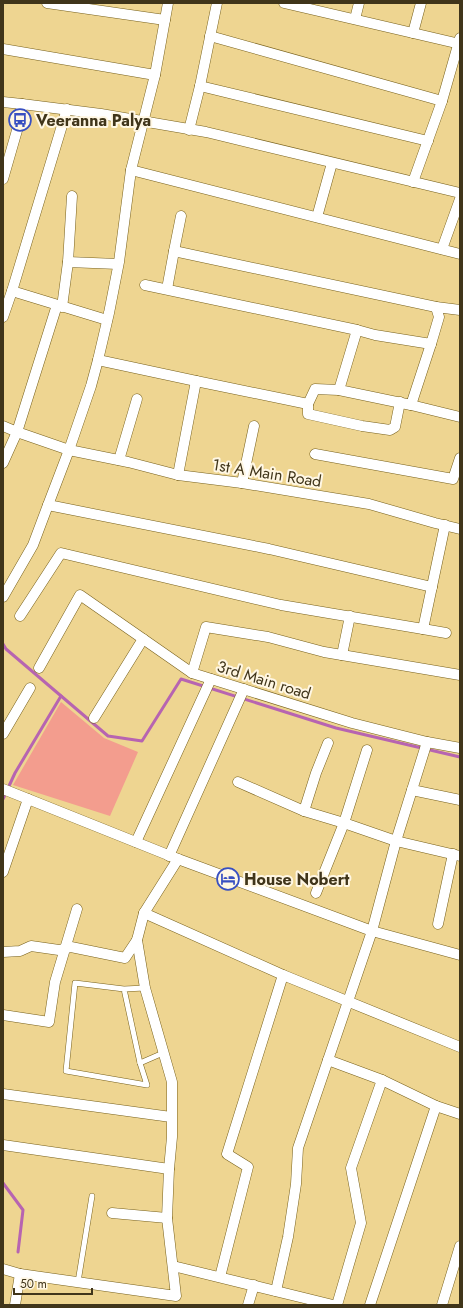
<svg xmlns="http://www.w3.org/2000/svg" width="463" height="1308" font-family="Jost,sans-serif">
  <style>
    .green { fill: #f39d8e }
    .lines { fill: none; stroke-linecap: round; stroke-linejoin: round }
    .stream { stroke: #b764b1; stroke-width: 3 }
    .service-casing { stroke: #78611c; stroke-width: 6 }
    .minor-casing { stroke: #78611c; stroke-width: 11 }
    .service { stroke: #fff; stroke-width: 5 }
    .minor { stroke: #fff; stroke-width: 10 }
    .labels { text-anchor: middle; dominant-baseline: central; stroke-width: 4; stroke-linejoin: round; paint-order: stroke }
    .poi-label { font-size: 16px; font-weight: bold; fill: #40351a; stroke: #fff7e4; text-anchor: start }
    .street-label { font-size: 16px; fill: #40351a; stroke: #fff7e4 }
  </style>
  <rect width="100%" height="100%" fill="#eed591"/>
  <path class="green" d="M 61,702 L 104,738 L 138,752 L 110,816 L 13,785 Z"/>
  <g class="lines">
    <g class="stream">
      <path d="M 3,644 L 6,649 L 108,736 L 142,741 L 181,679 L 336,728 L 460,757"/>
      <path d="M 3,799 L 15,773 L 61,696"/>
      <path d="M 3,1183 L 23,1210 L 18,1252"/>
    </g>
    <g class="service-casing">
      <g id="service">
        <path d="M 124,989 L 140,1063 L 147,1085 L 66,1071 L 75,983 L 124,989 L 145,988"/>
        <path d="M 140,1063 L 163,1053"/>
        <path d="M 78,1282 L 92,1196"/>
      </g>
    </g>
    <g class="minor-casing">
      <g id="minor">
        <path d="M 47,3 L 165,20"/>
        <path d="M 168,3 L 155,75 L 131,170 L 119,262 L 109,313 L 98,360 L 91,386 L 69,450 L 48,505 L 269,549 L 432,587"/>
        <path d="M 284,3 L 460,44"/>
        <path d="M 355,19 L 359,3"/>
        <path d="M 413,33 L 421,3"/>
        <path d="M 210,36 L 442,101"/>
        <path d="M 3,49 L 155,75"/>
        <path d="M 200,86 L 428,141"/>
        <path d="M 3,102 L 22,104"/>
        <path d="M 189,130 L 200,86 L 217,3"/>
        <path d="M 131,170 L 460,254"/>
        <path d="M 3,179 L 20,120 L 22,104 L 101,114 L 206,132 L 460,193"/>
        <path d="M 413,182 L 442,101 L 460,38"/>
        <path d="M 317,217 L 332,163"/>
        <path d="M 442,249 L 460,199"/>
        <path d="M 174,251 L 181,216"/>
        <path d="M 68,262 L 72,196"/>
        <path d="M 145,285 L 357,330 L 375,335 L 431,344 L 439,317 L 436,307 L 460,310"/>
        <path d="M 167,289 L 174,251 L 436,307"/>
        <path d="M 12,291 L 67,109"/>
        <path d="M 62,307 L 68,262 L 118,264"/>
        <path d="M 3,317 L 12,291 L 107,320"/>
        <path d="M 357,330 L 339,390 L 411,405 L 431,344"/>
        <path d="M 98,360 L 196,381 L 178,475"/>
        <path d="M 196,381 L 308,404 L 308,414 L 362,426 L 390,430 L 395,427 L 400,402"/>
        <path d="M 308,404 L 315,389 L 339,390"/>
        <path d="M 411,405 L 460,417"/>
        <path d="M 3,426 L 17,432 L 57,305"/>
        <path d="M 315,454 L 453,479 L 460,458"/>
        <path d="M 119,460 L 137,399"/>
        <path d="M 3,463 L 17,432 L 69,450 L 128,462 L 178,475 L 242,483 L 369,504 L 435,523 L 460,529"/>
        <path d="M 242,483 L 254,426"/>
        <path d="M 3,597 L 33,545 L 48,505"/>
        <path d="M 20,616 L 61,553 L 281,605 L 423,629 L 445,525"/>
        <path d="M 423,629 L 446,633"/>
        <path d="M 342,655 L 350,616"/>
        <path d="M 39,668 L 80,595 L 192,673 L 352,723 L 427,742 L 460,748"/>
        <path d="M 192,673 L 206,627 L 268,637 L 324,652 L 460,675"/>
        <path d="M 94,718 L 143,639"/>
        <path d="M 3,734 L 30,688"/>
        <path d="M 367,750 L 344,823 L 396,841 L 460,856"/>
        <path d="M 238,782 L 304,811 L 344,823 L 316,893"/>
        <path d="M 3,789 L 178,859"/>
        <path d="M 412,790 L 460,800"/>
        <path d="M 304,811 L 316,773 L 328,743"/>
        <path d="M 136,842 L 211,679"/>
        <path d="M 169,856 L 244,689"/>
        <path d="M 3,872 L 28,799"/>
        <path d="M 144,913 L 283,975 L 460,1047"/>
        <path d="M 438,924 L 453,854"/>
        <path d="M 3,952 L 20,951 L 31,946 L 59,950 L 71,947 L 125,958 L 137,940"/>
        <path d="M 3,1015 L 49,1022 L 55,982 L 77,909"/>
        <path d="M 328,1060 L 382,1080 L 436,1106 L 460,1114"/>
        <path d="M 3,1094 L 171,1117"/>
        <path d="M 3,1145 L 169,1169"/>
        <path d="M 112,1213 L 167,1218"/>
        <path d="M 173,1266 L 333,1305"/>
        <path d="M 3,1269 L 20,1274 L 176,1296 L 167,1218 L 169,1169 L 172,1137 L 172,1082 L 145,988 L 137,940 L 144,913 L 178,859 L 372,931 L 460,955"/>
        <path d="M 220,1277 L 248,1167 L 227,1154 L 283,975"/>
        <path d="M 276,1291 L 288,1237 L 296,1184 L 298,1148 L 372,931 L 396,841 L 427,742"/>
        <path d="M 15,1305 L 20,1274"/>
        <path d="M 248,1305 L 254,1285"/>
        <path d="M 337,1305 L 361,1223 L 351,1168 L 382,1080"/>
        <path d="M 370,1305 L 436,1106"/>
        <path d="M 442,1305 L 460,1246"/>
      </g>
    </g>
    <use href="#service" class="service"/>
    <use href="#minor" class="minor"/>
  </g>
  <defs>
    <g id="bus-ring" transform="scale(1.15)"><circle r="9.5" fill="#fff7e4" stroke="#384fc1" stroke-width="1.5"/><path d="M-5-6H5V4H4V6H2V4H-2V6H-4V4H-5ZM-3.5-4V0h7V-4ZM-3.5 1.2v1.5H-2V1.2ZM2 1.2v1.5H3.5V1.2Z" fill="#384fc1"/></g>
    <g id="hotel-ring" transform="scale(1.15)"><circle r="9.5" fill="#fff7e4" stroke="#384fc1" stroke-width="1.5"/><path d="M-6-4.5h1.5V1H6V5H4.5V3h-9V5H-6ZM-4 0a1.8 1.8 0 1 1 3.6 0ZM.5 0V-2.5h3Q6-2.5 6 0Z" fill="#384fc1"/></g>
  </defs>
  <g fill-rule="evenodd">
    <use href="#bus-ring" x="20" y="120"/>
    <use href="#hotel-ring" x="228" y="879"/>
  </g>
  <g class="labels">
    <g class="poi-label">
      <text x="36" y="120">Veeranna Palya</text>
      <text x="244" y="879">House Nobert</text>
    </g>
    <g class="street-label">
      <text transform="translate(267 473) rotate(9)">1st A Main Road</text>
      <text transform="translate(264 680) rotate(17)">3rd Main road</text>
    </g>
  </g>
  <rect width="463" height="1308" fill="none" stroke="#40351a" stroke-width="8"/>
  <path d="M14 1288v6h78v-6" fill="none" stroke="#40351a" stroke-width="2"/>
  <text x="20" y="1288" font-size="12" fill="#40351a" stroke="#fff7e4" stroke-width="3" paint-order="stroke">50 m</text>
</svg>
